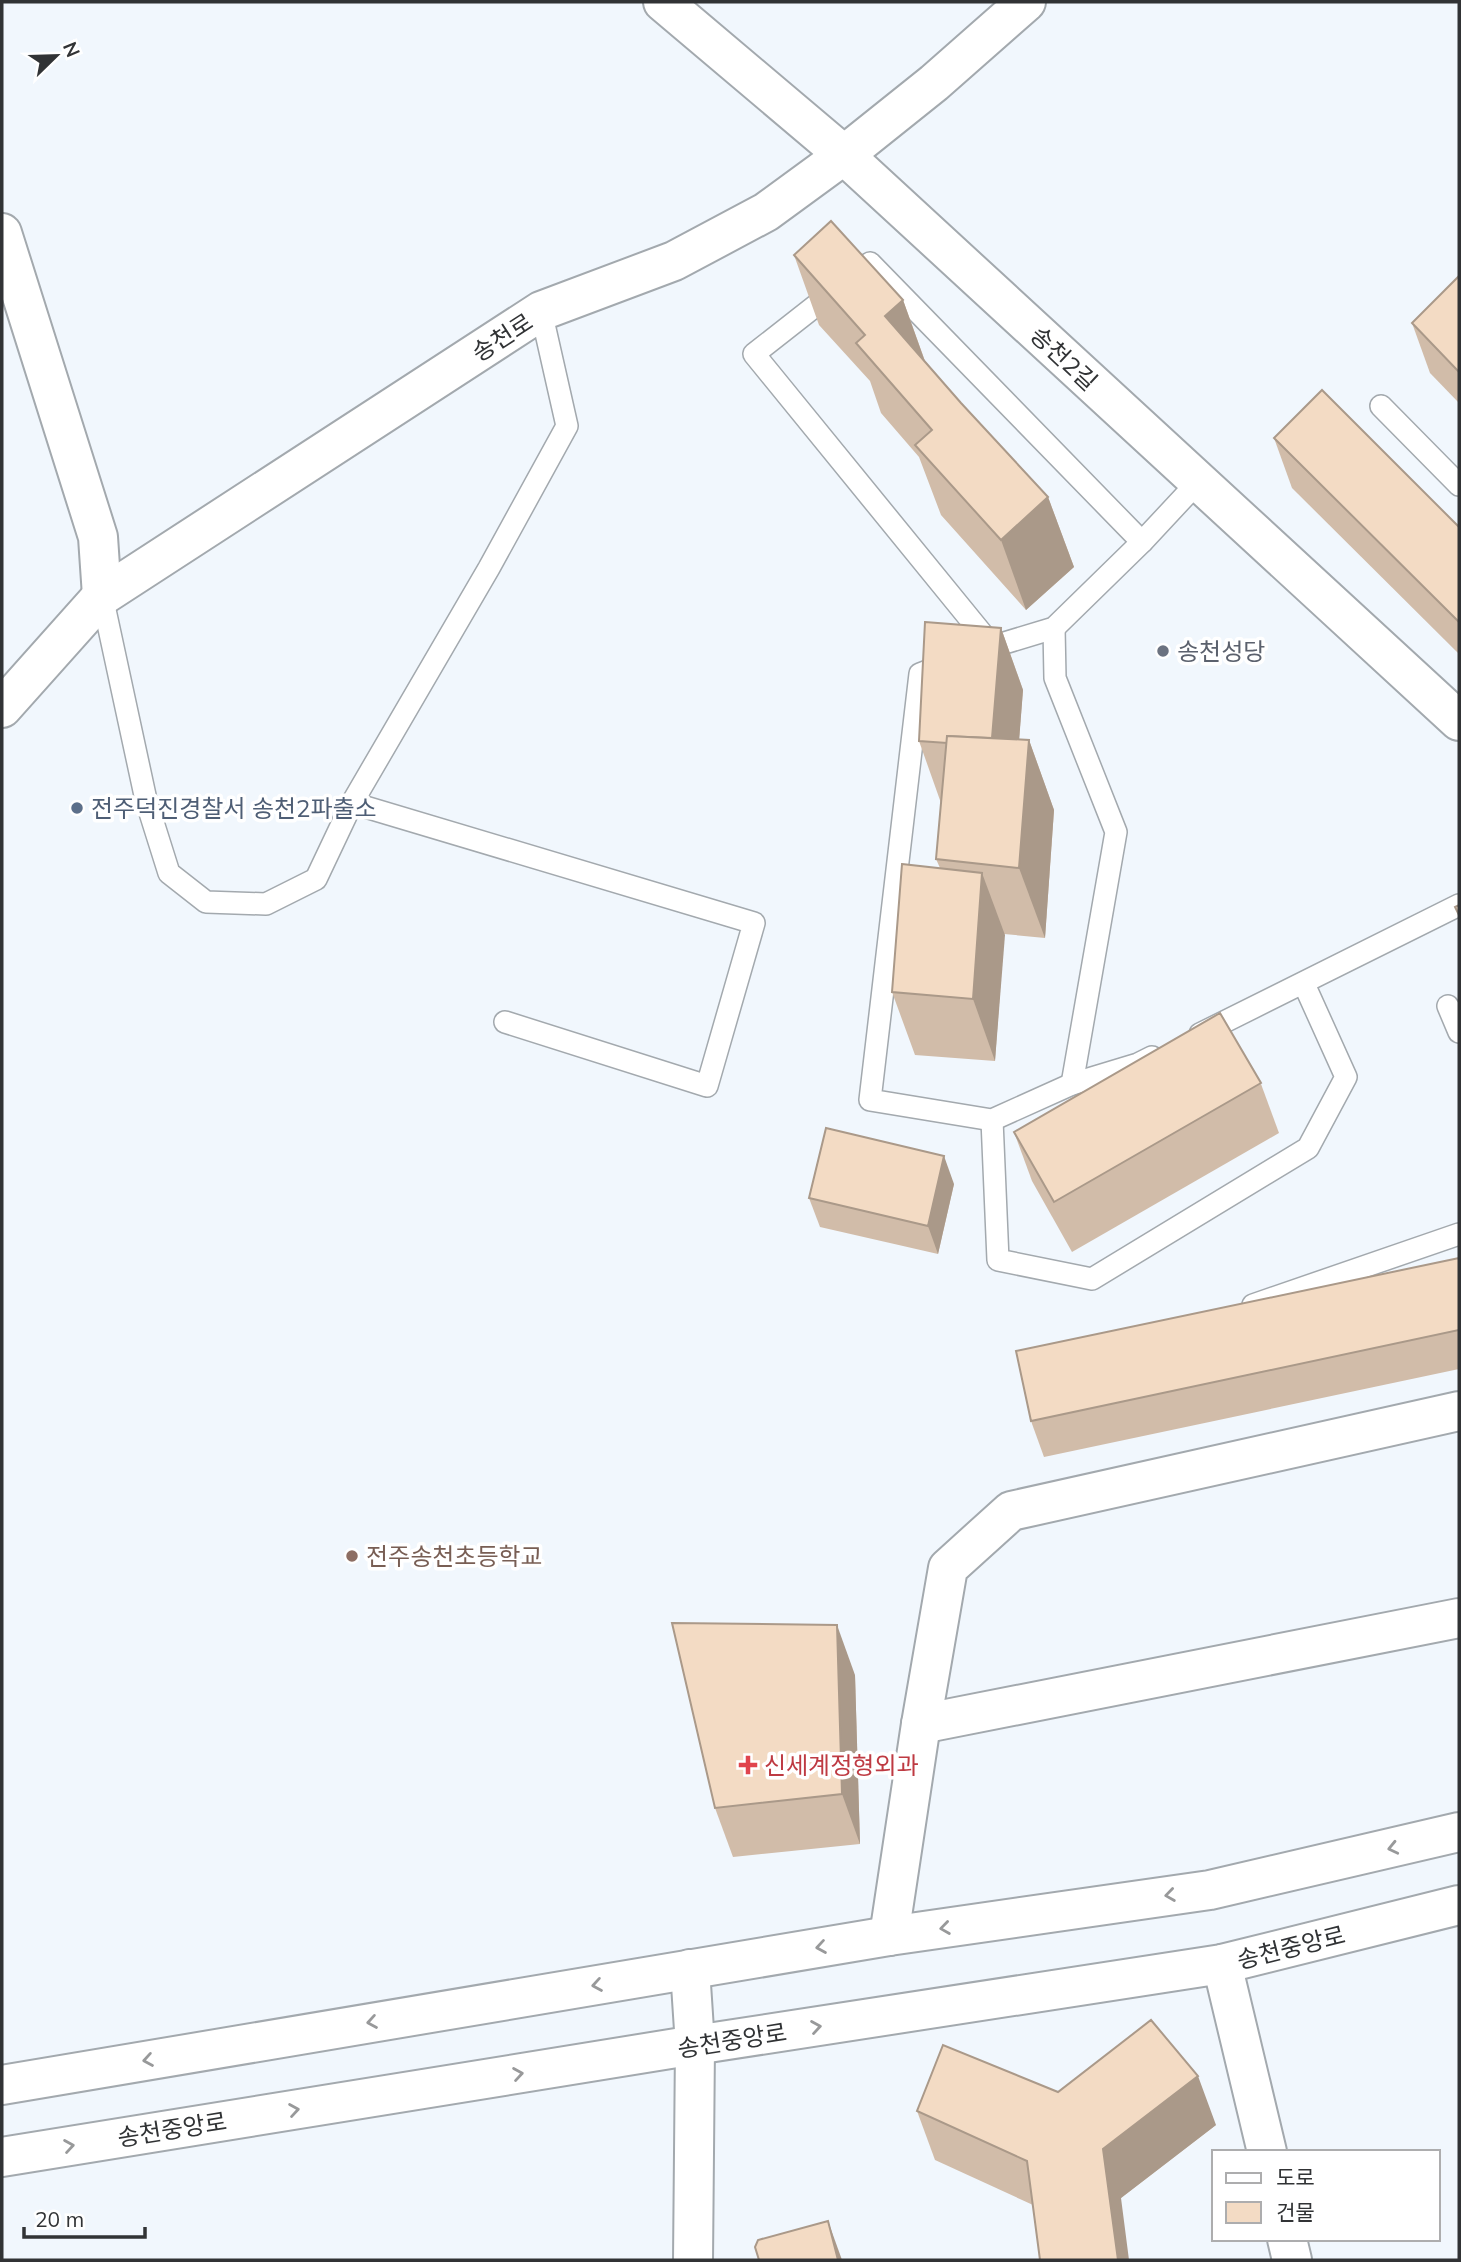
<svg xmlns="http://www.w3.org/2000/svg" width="1461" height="2262" font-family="Mulish,'Noto Sans KR',sans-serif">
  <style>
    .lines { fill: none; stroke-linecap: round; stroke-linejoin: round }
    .service-casing { stroke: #a3a9ae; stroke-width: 24 }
    .minor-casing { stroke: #a3a9ae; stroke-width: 42 }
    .tertiary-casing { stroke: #a3a9ae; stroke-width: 42 }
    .service { stroke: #fff; stroke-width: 21 }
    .minor { stroke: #fff; stroke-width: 38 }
    .tertiary { stroke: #fff; stroke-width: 38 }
    .wall { fill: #d1bca9 }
    .shaded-wall { fill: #aa9989 }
    .building { fill: #f3dbc4; stroke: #aa9989; stroke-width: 2 }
    .oneway { stroke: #98999a }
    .worship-dot { fill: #6b7280; stroke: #fff; stroke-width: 2.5 }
    .service-dot { fill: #5c6f8a; stroke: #fff; stroke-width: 2.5 }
    .education-dot { fill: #8d6e63; stroke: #fff; stroke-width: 2.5 }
    .health-dot { fill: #e0444e; stroke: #fff; stroke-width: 2.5 }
    .labels { text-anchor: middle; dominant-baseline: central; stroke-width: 7; stroke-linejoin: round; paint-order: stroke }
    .street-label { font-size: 24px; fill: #313335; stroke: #fff }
    .worship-label { font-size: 24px; fill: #5b616d; stroke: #fff; text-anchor: start }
    .service-label { font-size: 24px; fill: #4e5e75; stroke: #fff; text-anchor: start }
    .education-label { font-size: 24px; fill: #785e54; stroke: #fff; text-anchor: start }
    .health-label { font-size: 24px; fill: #be3a42; stroke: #fff; text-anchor: start }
  </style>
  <rect width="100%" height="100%" fill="#f1f7fd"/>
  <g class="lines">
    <g class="service-casing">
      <g id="service">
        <path d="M 1381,406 L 1459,485"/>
        <path d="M 102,596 L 146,800 L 169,873 L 206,902 L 266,904 L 316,879 L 352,803 L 489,568 L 567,426 L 541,311"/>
        <path d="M 1054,628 L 1055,678 L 1116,832 L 1072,1084"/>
        <path d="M 992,646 L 754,354 L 870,263 L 1142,542"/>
        <path d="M 978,651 L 1054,628 L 1142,542 L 1198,482"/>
        <path d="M 948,663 L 920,674 L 870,1100 L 992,1120 L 1072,1084 L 1138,1064 L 1152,1057"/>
        <path d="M 352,803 L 754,923 L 707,1086 L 505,1022"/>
        <path d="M 1448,1006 L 1459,1032"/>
        <path d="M 1200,1034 L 1459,905"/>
        <path d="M 992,1120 L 998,1260 L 1092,1279 L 1308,1148 L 1346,1077 L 1304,984"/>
        <path d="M 1253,1305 L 1459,1234"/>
      </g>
    </g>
    <g class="minor-casing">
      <g id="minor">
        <path d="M 663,2 L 844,155 L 1459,721"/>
        <path d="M 2,233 L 98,537 L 102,596"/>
        <path d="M 2,708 L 102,596 L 541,311 L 674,261 L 766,212 L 844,155 L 934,83 L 1026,2"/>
        <path d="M 921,1724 L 1459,1618"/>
        <path d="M 889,1936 L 921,1724 L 948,1568 L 1011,1511 L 1459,1411"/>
        <path d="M 1222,1964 L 1267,2152"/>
        <path d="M 690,1969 L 695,2045 L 693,2260"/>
        <path d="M 1287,2239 L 1292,2260"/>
      </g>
    </g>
    <g class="tertiary-casing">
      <g id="tertiary">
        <path d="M 2,2085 L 889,1936 L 1210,1890 L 1459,1832"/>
        <path d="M 2,2157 L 695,2045 L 1222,1964 L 1459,1905"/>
      </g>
    </g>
    <use href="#service" class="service"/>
    <use href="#minor" class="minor"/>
    <use href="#tertiary" class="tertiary"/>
  </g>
  <g class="wall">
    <path d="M 794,255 L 903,300 L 925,361 L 961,403 L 1048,497 L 1074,567 L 1026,610 L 941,515 L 919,457 L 881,413 L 870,381 L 819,325 Z"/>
    <path d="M 1459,276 L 1459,403 L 1430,373 L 1412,323 Z"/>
    <path d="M 1274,438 L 1459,527 L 1459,654 L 1292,488 Z"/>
    <path d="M 1001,628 L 1023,690 L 1019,739 L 1029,740 L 1054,810 L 1045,938 L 1004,934 L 995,1061 L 915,1055 L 892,992 L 940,868 L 936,859 L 941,803 L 919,741 Z"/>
    <path d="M 1261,1084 L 1279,1133 L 1072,1252 L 1032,1181 L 1014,1132 Z"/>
    <path d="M 954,1184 L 938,1254 L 820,1227 L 809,1198 Z"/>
    <path d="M 1459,1258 L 1459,1369 L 1044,1457 L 1031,1421 Z"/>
    <path d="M 855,1675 L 860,1844 L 733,1857 L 715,1808 Z"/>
    <path d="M 1058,2092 L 1216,2125 L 1121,2198 L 1033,2205 L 935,2160 L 917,2111 Z"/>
  </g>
  <g class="shaded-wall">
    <path d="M 903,300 L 928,370 L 885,316 Z"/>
    <path d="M 1048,497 L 1074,567 L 1026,610 L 1001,540 Z"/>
    <path d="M 1001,628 L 1023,690 L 1014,807 L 991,745 Z"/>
    <path d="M 1029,740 L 1054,810 L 1045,938 L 1019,868 Z"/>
    <path d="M 982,873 L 1005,935 L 995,1061 L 973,999 Z"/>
    <path d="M 944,1156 L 954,1184 L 938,1254 L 928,1226 Z"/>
    <path d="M 837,1625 L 855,1675 L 860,1844 L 842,1794 Z"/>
    <path d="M 1198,2076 L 1216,2125 L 1121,2198 L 1129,2260 L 1118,2260 L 1103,2149 Z"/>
    <path d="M 828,2221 L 842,2260 L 838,2260 Z"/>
  </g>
  <g class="building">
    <path d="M 831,221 L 903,300 L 885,316 L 961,403 L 1048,497 L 1001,540 L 915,445 L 932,430 L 856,343 L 865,335 L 794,255 Z"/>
    <path d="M 1459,276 L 1459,372 L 1412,323 Z"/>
    <path d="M 1322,390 L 1459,527 L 1459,622 L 1274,438 Z"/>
    <path d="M 925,622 L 1001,628 L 992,738 L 947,736 L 947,743 L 919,741 Z"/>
    <path d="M 947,736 L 1029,740 L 1019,868 L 936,859 Z"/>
    <path d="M 902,864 L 982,873 L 973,999 L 892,992 Z"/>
    <path d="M 1459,905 L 1459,915 L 1455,907 Z"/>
    <path d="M 1220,1013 L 1261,1083 L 1054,1202 L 1014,1132 Z"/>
    <path d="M 826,1128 L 944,1156 L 928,1226 L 809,1198 Z"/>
    <path d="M 1459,1258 L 1459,1330 L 1031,1421 L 1016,1351 Z"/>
    <path d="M 672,1623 L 837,1625 L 842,1794 L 715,1808 Z"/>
    <path d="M 1151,2020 L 1198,2076 L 1103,2149 L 1118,2260 L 1040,2260 L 1027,2161 L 917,2111 L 943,2045 L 1058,2092 Z"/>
    <path d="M 828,2221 L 838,2260 L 759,2260 L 755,2247 L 758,2240 Z"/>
  </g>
  <defs><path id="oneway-chevron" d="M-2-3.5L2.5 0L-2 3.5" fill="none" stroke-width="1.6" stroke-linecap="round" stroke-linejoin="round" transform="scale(1.75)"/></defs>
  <g class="oneway">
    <use href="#oneway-chevron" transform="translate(1393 1848) rotate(167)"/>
    <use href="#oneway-chevron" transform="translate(1170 1895) rotate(172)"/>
    <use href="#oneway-chevron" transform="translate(945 1928) rotate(172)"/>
    <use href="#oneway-chevron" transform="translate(821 1947) rotate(171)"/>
    <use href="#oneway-chevron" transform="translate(597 1985) rotate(170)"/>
    <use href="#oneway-chevron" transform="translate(372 2022) rotate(170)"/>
    <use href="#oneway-chevron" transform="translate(816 2027) rotate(-9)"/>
    <use href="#oneway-chevron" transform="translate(148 2060) rotate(170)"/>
    <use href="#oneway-chevron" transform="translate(518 2074) rotate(-9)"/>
    <use href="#oneway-chevron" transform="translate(294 2110) rotate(-9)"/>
    <use href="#oneway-chevron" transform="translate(69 2146) rotate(-9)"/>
  </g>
  <circle class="worship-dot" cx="1163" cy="651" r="7"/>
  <circle class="service-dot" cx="77" cy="808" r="7"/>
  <circle class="education-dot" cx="352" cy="1556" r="7"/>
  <path class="health-dot" d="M744.5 1754.5h7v7h7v7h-7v7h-7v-7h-7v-7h7z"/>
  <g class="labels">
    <g class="street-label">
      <text transform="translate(502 337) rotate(-33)">송천로</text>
      <text transform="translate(1064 358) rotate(43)">송천2길</text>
      <text transform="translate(1291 1947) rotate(-14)">송천중앙로</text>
      <text transform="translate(732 2040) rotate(-9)">송천중앙로</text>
      <text transform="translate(172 2129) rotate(-9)">송천중앙로</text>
    </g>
    <g class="worship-label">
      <text x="1177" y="651">송천성당</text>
    </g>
    <g class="service-label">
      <text x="91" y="808">전주덕진경찰서 송천2파출소</text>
    </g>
    <g class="education-label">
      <text x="366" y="1556">전주송천초등학교</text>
    </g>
    <g class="health-label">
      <text x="764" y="1765">신세계정형외과</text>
    </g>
  </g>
  <rect width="1461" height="2262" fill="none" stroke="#313335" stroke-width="7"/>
  <rect x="1212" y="2150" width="228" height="91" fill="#ffffff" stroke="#adadae" stroke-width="2"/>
  <rect x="1226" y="2173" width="35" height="10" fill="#ffffff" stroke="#adadae" stroke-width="2"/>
  <text x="1276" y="2185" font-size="21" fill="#313335">도로</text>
  <rect x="1226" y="2202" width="35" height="21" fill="#f3dbc4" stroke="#adadae" stroke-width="2"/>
  <text x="1276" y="2220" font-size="21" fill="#313335">건물</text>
  <g transform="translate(56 56) rotate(67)" stroke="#ffffff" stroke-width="5" paint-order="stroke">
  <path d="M0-5L12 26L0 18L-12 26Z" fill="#313335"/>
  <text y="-10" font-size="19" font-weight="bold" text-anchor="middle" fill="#313335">N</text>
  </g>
  <path d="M24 2227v10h121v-10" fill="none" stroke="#313335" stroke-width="3.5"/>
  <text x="35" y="2227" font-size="21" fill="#313335" stroke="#ffffff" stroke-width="5" paint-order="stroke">20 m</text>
</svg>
